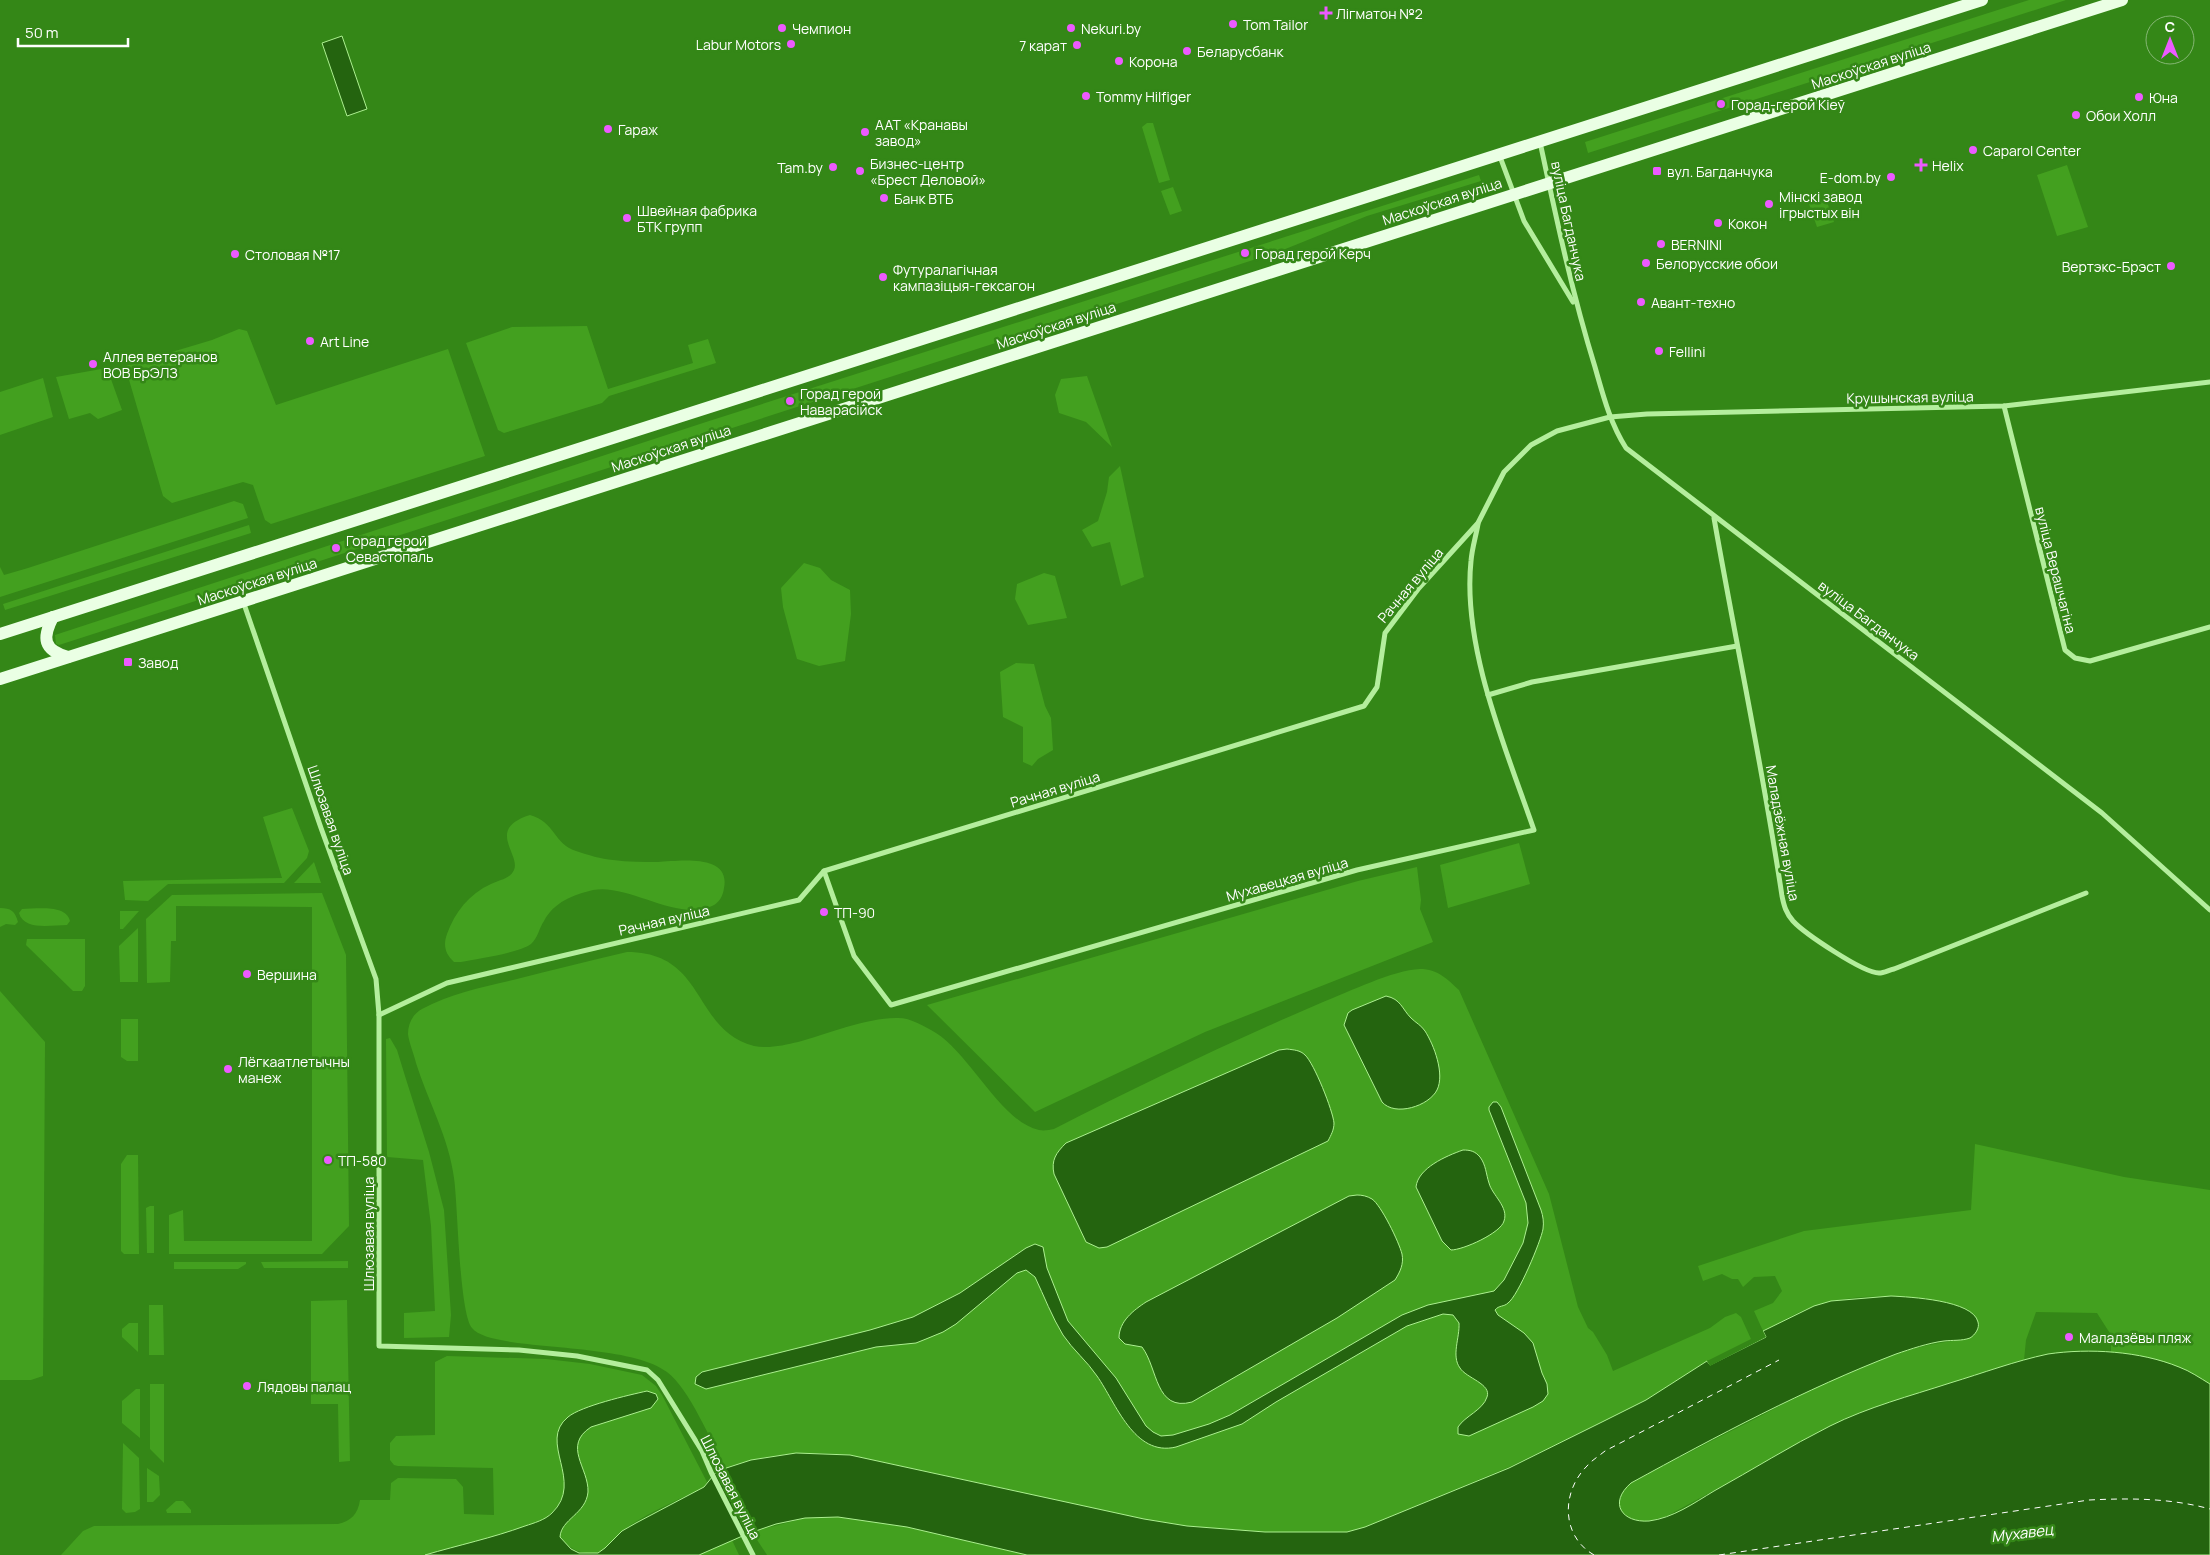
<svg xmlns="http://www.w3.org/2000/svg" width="2210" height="1555" font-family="Manrope,sans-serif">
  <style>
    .green { fill: #43a01f }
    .water { fill: #24640f; stroke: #acf090 }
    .pier { fill: #348717 }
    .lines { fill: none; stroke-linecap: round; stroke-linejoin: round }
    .ferry { stroke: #fff; stroke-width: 1; stroke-dasharray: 6 5; stroke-linecap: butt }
    .minor { stroke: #b4ee9d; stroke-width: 5 }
    .primary { stroke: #eaffe4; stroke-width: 12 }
    .poi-dot { fill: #ec5aff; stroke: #348717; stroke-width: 2 }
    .labels { text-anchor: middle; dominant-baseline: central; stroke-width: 5; stroke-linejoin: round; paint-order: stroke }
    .poi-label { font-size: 14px; fill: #fff; stroke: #348717; text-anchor: start }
    .street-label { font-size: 14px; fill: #fff; stroke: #348717 }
    .water-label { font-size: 15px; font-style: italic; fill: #fff; stroke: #348717 }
  </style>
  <rect width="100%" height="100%" fill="#348717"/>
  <g class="green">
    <path d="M 2029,0 L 2066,0 L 1588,153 L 1585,142 Z"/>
    <path d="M 1147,123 L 1153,123 L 1170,180 L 1159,183 L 1142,127 Z"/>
    <path d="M 2067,165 L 2088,227 L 2057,236 L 2037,175 Z"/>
    <path d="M 1479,175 L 1481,181 L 1367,216 L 1278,252 L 59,645 L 56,644 L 55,635 L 706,422 Z"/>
    <path d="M 1173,187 L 1182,211 L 1170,215 L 1161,191 Z"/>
    <path d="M 1826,199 L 1834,222 L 1817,227 L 1809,204 Z"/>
    <path d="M 587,326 L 608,389 L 693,363 L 688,345 L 708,339 L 716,363 L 609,396 L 602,403 L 504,433 L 498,430 L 466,343 L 512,327 Z"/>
    <path d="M 239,329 L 247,331 L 276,405 L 448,349 L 485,456 L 271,524 L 265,520 L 253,485 L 243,482 L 172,503 L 163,496 L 125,366 L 212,340 Z"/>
    <path d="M 107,368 L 122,410 L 98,419 L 90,413 L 69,419 L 56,377 Z"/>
    <path d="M 1087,376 L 1112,447 L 1086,422 L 1059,413 L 1055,395 L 1061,379 Z"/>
    <path d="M 43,378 L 53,417 L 0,435 L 0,392 Z"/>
    <path d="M 1120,466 L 1144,577 L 1121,586 L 1110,542 L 1092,547 L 1082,530 L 1098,521 L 1107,492 L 1109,477 Z"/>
    <path d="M 234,501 L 243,504 L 248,518 L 0,597 L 0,567 L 4,575 L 28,568 Z"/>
    <path d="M 249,525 L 251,533 L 5,610 L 3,604 Z"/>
    <path d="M 804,563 L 820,568 L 831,580 L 850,590 L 851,614 L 845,661 L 819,666 L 797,659 L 783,607 L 781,588 Z"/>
    <path d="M 1044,573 L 1055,576 L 1067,618 L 1028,625 L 1015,599 L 1017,584 Z"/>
    <path d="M 1016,663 L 1034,664 L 1045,706 L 1051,718 L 1053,750 L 1038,759 L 1032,766 L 1023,762 L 1023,727 L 1003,717 L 1000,672 Z"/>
    <path d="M 292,808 L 309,851 L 307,858 L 284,883 L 168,884 L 148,901 L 125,900 L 123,881 L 282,878 L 263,817 Z"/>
    <path d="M 530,815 C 555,822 554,844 576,851 C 588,855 601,859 613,860 C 628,862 643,862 658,862 C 678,861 731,853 724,888 C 723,896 719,903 712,906 C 677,922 628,883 593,890 C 573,895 554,902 544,921 C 539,928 538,938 531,944 C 519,953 477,959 461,962 L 454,962 C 445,954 443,945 447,934 C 455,912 469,894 491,884 C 499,880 510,879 514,870 C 521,854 485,829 530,815 Z"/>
    <path d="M 1519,843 L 1530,884 L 1448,908 L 1440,865 Z"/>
    <path d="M 314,862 L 321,883 L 294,883 Z"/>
    <path d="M 1417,867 L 1421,900 L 1420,909 L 1433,942 L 1205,1032 L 1035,1112 L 927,1005 L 1358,881 Z"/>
    <path d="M 322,893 L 346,955 L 349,1226 L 322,1254 L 169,1254 L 169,1215 L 183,1210 L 184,1241 L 312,1241 L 312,907 L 176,906 L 176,941 L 171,941 L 170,982 L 147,983 L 146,919 L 172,895 Z"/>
    <path d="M 0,908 C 11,908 15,911 18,922 L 15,925 L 6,924 L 0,927 Z"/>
    <path d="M 22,909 C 36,909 66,904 70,921 L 67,925 C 51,925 24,931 19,913 Z"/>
    <path d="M 120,911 L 139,911 L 123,929 L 120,929 Z"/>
    <path d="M 138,928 L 138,982 L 120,982 L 119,946 Z"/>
    <path d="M 27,939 L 85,939 L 85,986 L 82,991 L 73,991 L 26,945 Z"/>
    <path d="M 627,952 C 707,952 692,1030 754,1046 C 768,1049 785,1045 798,1042 C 827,1034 869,1017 898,1018 C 911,1018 924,1026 936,1033 C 970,1054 1001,1122 1039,1130 C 1044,1131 1049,1130 1054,1129 C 1142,1084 1232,1041 1323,1002 C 1349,992 1393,970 1420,969 C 1438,969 1447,979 1459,990 L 1549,1194 L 1578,1307 L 1588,1328 L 1593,1332 L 1607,1355 L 1613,1371 L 1710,1328 L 1725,1317 L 1736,1313 L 1741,1317 L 1751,1339 L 1707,1361 L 1646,1400 L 1602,1422 L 1509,1467 L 1365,1527 L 1347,1532 L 1265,1532 L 1187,1526 L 1144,1519 L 850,1455 C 807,1451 766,1453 725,1468 C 712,1443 689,1388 667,1372 C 625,1340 492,1353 472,1328 C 459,1312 458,1205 454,1178 C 449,1138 428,1101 416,1063 C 414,1054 409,1043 408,1034 C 408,1023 413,1014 422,1009 C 449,994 483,987 513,980 C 551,970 589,961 627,952 Z"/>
    <path d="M 0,991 L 45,1042 L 43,1376 L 31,1380 L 0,1380 Z"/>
    <path d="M 121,1019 L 138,1019 L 138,1061 L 127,1061 L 121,1057 Z"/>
    <path d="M 390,1038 L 397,1050 L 405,1076 L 429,1152 L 444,1210 L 451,1315 L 449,1337 L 404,1338 L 404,1313 L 435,1311 L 431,1226 L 423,1160 L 387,1157 L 386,1039 Z"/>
    <path d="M 1975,1144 L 2124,1177 L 2210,1190 L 2210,1384 C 2176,1363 2150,1358 2111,1353 L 2111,1335 L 2097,1313 L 2036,1312 L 2026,1340 L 2024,1360 L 1891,1402 L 1849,1417 L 1667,1516 C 1657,1519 1648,1522 1638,1521 C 1614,1518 1615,1497 1631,1483 C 1671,1461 1712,1441 1753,1420 C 1816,1387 1890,1346 1962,1340 L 1969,1310 C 1932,1293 1854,1292 1815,1306 C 1797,1312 1780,1323 1763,1331 L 1754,1311 L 1773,1303 L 1782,1291 L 1775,1276 L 1754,1277 L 1743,1287 L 1738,1279 L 1732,1279 L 1722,1274 L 1703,1281 L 1698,1266 L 1804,1231 L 1971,1210 Z"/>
    <path d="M 127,1155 L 138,1155 L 139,1254 L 124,1254 L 121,1251 L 121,1164 Z"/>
    <path d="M 150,1206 L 154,1206 L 154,1253 L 147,1253 L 146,1208 Z"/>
    <path d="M 348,1261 L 348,1268 L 264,1268 L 261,1262 Z"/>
    <path d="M 174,1262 L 246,1262 L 246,1264 L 238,1269 L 174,1269 Z"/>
    <path d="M 347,1300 L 350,1461 L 339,1462 L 338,1404 L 311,1404 L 311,1301 Z"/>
    <path d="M 149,1305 L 163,1305 L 164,1355 L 149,1355 Z"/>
    <path d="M 129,1323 L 138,1323 L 138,1352 L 122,1337 L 122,1329 Z"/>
    <path d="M 447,1356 L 546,1359 L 590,1364 L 642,1375 L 656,1386 L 662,1395 L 707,1482 L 704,1487 C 677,1501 646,1513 622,1531 C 614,1538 607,1550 596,1553 C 581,1555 570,1549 560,1538 C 561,1519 586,1514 588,1492 C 589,1468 562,1446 591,1427 L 651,1408 L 658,1399 L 656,1394 L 641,1392 L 576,1412 L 558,1450 L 565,1483 L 565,1492 L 557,1507 L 546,1518 L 539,1521 L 493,1538 L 425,1555 L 61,1555 L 83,1531 L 94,1526 L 338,1524 C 351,1521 358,1514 360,1500 L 390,1500 L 391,1483 L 398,1478 L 456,1479 L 463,1487 L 464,1514 L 494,1515 L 493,1468 L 398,1466 L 394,1465 L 390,1460 L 390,1443 L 396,1436 L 435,1435 L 435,1362 Z"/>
    <path d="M 150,1384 L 164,1384 L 164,1463 L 150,1449 Z"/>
    <path d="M 136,1389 L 140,1389 L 140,1438 L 122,1423 L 122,1401 Z"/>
    <path d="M 123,1443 L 139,1458 L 140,1509 L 135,1512 L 126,1513 L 122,1509 Z"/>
    <path d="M 147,1468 L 159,1476 L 160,1495 L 153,1502 L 147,1502 Z"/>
    <path d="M 176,1501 L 183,1501 L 191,1510 L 191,1513 L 167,1513 L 166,1510 Z"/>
    <path d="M 838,1517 L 907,1527 L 1027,1555 L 767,1555 L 752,1532 L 805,1518 Z"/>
    <path d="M 732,1540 L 739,1555 L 699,1555 Z"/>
  </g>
  <g class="water">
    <path d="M 342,36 L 367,109 L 347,116 L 322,43 Z"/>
    <path d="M 1386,996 C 1401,999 1402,1009 1411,1018 C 1416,1023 1421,1025 1425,1031 C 1434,1045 1445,1074 1437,1090 C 1429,1106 1395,1117 1382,1102 L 1344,1025 L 1348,1013 L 1352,1010 Z"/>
    <path d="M 1287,1049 C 1294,1050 1300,1050 1305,1055 C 1314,1063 1333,1111 1334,1123 C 1334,1130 1331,1135 1328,1141 L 1107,1247 L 1099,1248 L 1086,1242 L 1054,1174 C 1051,1160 1056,1153 1066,1143 L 1279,1050 Z"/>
    <path d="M 1493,1102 L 1497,1102 L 1501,1107 L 1541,1210 C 1543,1216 1544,1222 1543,1229 C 1541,1241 1518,1296 1508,1303 C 1504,1307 1499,1305 1495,1310 L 1498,1315 L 1524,1333 L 1533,1343 L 1542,1373 L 1547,1384 L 1548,1394 L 1543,1401 L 1533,1407 L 1469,1436 L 1458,1434 L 1458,1427 C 1465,1416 1483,1410 1487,1397 C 1492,1384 1466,1378 1460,1368 C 1451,1356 1460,1337 1459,1323 L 1453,1315 L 1443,1314 L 1407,1326 L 1276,1402 L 1242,1424 L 1176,1447 C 1134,1457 1116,1403 1097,1376 C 1087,1361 1073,1350 1063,1335 C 1052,1317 1044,1296 1035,1277 L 1026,1270 L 1017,1273 L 956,1324 L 943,1332 L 926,1339 L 916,1343 L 876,1347 L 706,1389 L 695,1384 L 696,1377 L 702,1372 L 870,1330 L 913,1317 L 960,1293 L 1026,1248 L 1035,1244 L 1043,1247 L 1047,1268 L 1068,1321 L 1116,1378 L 1146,1426 L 1153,1432 L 1161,1436 L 1173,1435 L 1209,1424 L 1230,1415 L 1402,1315 L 1428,1305 L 1494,1291 L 1504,1280 L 1523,1243 L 1528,1223 L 1526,1203 L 1489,1110 L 1489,1107 Z"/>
    <path d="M 1463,1150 C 1470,1150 1475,1151 1480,1157 C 1486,1165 1486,1174 1489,1183 C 1492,1195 1509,1207 1504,1221 C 1501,1233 1463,1250 1451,1250 L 1442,1241 L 1416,1187 C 1418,1168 1446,1156 1463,1150 Z"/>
    <path d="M 1357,1195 C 1362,1195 1367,1196 1372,1199 C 1381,1205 1399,1242 1402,1254 C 1404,1264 1400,1272 1395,1280 L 1337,1318 L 1192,1402 C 1155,1412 1158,1368 1142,1347 L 1125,1344 L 1119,1338 C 1119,1321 1134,1310 1146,1302 L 1349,1196 Z"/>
    <path d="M 1891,1296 C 1910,1297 1973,1300 1978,1322 C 1980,1328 1975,1335 1970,1338 C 1962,1341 1952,1340 1944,1341 C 1928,1343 1911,1349 1896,1354 C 1805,1389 1717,1436 1631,1483 C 1608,1503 1622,1523 1649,1521 C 1673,1518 1694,1503 1714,1491 C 1752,1470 1790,1446 1830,1426 C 1868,1407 1910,1396 1950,1383 C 1983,1373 2015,1361 2048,1354 C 2089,1348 2140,1351 2179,1367 C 2190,1371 2200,1378 2210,1384 L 2210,1555 L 1027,1555 L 907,1527 L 838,1517 L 805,1518 L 776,1524 L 747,1534 L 699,1555 L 425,1555 C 459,1545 492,1538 525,1526 C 534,1523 545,1520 552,1513 C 585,1481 537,1442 568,1417 C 581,1406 629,1395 647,1391 L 656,1394 L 658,1399 L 651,1408 L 591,1427 C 562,1446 589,1468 588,1492 C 586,1514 561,1519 560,1537 L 571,1549 L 579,1553 L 598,1553 L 605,1548 L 622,1531 L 636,1523 L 704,1487 L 717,1471 L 751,1460 L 796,1453 L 850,1455 L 1144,1519 L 1187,1526 L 1265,1532 L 1347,1532 L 1365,1527 L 1509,1468 L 1602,1422 L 1646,1400 L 1707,1361 L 1710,1365 L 1766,1337 L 1763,1331 L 1814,1306 L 1831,1301 Z"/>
  </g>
  <path class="pier" d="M 1762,1329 L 1766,1337 L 1710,1366 L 1707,1361 L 1709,1360 L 1711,1362 L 1763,1336 L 1761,1331 Z"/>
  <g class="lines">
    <g class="ferry">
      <path d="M 1594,1555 C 1561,1536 1561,1492 1587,1466 C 1592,1460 1599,1456 1605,1451 L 1779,1360"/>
      <path d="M 1719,1555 L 2089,1500 C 2130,1498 2170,1498 2210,1509"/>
    </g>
    <g class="minor">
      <path d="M 1540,142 C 1556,217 1572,293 1595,367 C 1603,395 1610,423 1626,448 L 2102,813 L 2210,910"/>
      <path d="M 1499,154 L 1524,221 L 1573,302"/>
      <path d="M 2004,406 L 2065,650 L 2075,658 L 2090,661 L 2210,627"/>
      <path d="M 1714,518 C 1736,644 1763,769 1782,896 C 1784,906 1786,913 1793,921 C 1804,933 1863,973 1879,973 C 1884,973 1889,970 1894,969 L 2086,893"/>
      <path d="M 243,601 L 321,828 L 376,979 L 379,1015 L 379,1346 L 519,1350 L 577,1356 L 647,1370 L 658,1380 L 702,1451 L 711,1472 L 753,1555"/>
      <path d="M 1488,695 L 1532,682 L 1737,646"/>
      <path d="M 824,871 L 854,956 L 891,1005 L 1357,870 L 1534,830 C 1506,749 1462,647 1471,561 C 1472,548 1476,536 1478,524"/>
      <path d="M 379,1015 L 447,983 L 799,900 L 824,871 L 1364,706 L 1377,687 L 1385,633 L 1419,588 L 1478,523 L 1504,472 L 1531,445 L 1557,431 L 1610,417 L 1647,414 L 2004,406 L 2210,382"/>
    </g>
    <g class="primary">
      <path d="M 53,617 C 42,638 43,650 68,657"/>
      <path d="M 0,634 L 1982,0"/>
      <path d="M 0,679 L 2122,0"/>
    </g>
  </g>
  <g class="poi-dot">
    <path d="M1323.5 5.5h5v5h5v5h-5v5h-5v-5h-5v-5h5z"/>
    <circle cx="1233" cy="24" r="5"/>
    <circle cx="782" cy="28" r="5"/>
    <circle cx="1071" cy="28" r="5"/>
    <circle cx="791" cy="44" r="5"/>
    <circle cx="1077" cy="45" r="5"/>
    <circle cx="1187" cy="51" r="5"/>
    <circle cx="1119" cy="61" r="5"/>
    <circle cx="1086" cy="96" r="5"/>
    <circle cx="2139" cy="97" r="5"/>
    <circle cx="1721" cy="104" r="5"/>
    <circle cx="2076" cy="115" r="5"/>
    <circle cx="608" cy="129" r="5"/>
    <circle cx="865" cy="132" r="5"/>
    <circle cx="1973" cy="150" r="5"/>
    <path d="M1918.5 157.5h5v5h5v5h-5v5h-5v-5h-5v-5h5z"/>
    <circle cx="833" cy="167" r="5"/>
    <circle cx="860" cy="171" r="5"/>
    <rect x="1652" y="166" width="10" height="10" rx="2.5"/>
    <circle cx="1891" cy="177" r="5"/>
    <circle cx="884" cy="198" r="5"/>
    <circle cx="1769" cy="204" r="5"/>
    <circle cx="627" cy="218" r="5"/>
    <circle cx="1718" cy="223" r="5"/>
    <circle cx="1661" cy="244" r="5"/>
    <circle cx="1245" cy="253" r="5"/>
    <circle cx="235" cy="254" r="5"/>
    <circle cx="1646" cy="263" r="5"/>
    <circle cx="2171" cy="266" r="5"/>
    <circle cx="883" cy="277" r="5"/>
    <circle cx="1641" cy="302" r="5"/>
    <circle cx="310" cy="341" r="5"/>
    <circle cx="1659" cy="351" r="5"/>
    <circle cx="93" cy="364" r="5"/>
    <circle cx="790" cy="401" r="5"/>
    <circle cx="336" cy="548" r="5"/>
    <rect x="123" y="657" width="10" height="10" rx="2.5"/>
    <circle cx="824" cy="912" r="5"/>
    <circle cx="247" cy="974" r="5"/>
    <circle cx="228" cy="1069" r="5"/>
    <circle cx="328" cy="1160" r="5"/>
    <circle cx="2069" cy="1337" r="5"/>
    <circle cx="247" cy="1386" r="5"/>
  </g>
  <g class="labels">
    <g class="poi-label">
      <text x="1336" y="13">Лігматон №2</text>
      <text x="1243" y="24">Tom Tailor</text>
      <text x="792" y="28">Чемпион</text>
      <text x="1081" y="28">Nekuri.by</text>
      <text x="781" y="44" text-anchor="end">Labur Motors</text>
      <text x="1067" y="45" text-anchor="end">7 карат</text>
      <text x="1197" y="51">Беларусбанк</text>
      <text x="1129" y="61">Корона</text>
      <text x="1096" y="96">Tommy Hilfiger</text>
      <text x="2149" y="97">Юна</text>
      <text x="1731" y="104">Горад-герой Кіеў</text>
      <text x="2086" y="115">Обои Холл</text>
      <text x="875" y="124">ААТ «Кранавы<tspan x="875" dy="16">завод»</tspan></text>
      <text x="618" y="129">Гараж</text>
      <text x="1983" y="150">Caparol Center</text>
      <text x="870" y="163">Бизнес-центр<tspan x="870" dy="16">«Брест Деловой»</tspan></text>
      <text x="1932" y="165">Helix</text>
      <text x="823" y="167" text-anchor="end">Tam.by</text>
      <text x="1667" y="171">вул. Багданчука</text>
      <text x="1881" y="177" text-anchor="end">E-dom.by</text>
      <text x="1779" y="196">Мінскі завод<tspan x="1779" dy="16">ігрыстых він</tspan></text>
      <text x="894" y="198">Банк ВТБ</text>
      <text x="637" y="210">Швейная фабрика<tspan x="637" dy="16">БТК групп</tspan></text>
      <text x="1728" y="223">Кокон</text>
      <text x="1671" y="244">BERNINI</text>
      <text x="1255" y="253">Горад герой Керч</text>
      <text x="245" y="254">Столовая №17</text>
      <text x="1656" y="263">Белорусские обои</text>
      <text x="2161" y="266" text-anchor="end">Вертэкс-Брэст</text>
      <text x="893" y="269">Футуралагічная<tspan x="893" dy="16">кампазіцыя-гексагон</tspan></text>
      <text x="1651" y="302">Авант-техно</text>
      <text x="320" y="341">Art Line</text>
      <text x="1669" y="351">Fellini</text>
      <text x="103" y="356">Аллея ветеранов<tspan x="103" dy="16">ВОВ БрЭЛЗ</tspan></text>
      <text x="800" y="393">Горад герой<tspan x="800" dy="16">Наварасійск</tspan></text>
      <text x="346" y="540">Горад герой<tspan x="346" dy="16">Севастопаль</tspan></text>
      <text x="138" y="662">Завод</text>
      <text x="834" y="912">ТП-90</text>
      <text x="257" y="974">Вершина</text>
      <text x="238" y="1061">Лёгкаатлетычны<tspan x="238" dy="16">манеж</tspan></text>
      <text x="338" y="1160">ТП-580</text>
      <text x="2079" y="1337">Маладзёвы пляж</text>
      <text x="257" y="1386">Лядовы палац</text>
    </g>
    <g class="street-label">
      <text transform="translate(1871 65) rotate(-18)">Маскоўская вуліца</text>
      <text transform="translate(1442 201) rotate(-18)">Маскоўская вуліца</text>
      <text transform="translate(1569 221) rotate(78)">вуліца Багданчука</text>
      <text transform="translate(1056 325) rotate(-18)">Маскоўская вуліца</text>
      <text transform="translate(1910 397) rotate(-1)">Крушынская вуліца</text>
      <text transform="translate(671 448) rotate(-18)">Маскоўская вуліца</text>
      <text transform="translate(2056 570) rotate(76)">вуліца Верашчагіна</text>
      <text transform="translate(257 581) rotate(-18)">Маскоўская вуліца</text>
      <text transform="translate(1410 585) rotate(-50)">Рачная вуліца</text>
      <text transform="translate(1869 620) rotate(37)">вуліца Багданчука</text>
      <text transform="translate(1055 789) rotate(-17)">Рачная вуліца</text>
      <text transform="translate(331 820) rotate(71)">Шлюзавая вуліца</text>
      <text transform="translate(1783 833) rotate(80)">Маладзёжная вуліца</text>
      <text transform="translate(1287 879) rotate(-16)">Мухавецкая вуліца</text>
      <text transform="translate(664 920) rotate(-13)">Рачная вуліца</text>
      <text transform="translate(368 1234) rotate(-90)">Шлюзавая вуліца</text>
      <text transform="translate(731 1487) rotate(63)">Шлюзавая вуліца</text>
    </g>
    <g class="water-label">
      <text transform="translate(2022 1533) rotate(-7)">Мухавец</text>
    </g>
  </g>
  <g transform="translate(2170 40)"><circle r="24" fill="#348717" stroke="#85b774"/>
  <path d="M0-4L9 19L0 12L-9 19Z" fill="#ec5aff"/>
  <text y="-8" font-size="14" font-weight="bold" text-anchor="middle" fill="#ffffff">С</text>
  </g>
  <path d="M18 38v8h110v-8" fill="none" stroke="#ffffff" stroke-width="2.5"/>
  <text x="25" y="38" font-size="15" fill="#ffffff" stroke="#348717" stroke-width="4" paint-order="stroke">50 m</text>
</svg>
